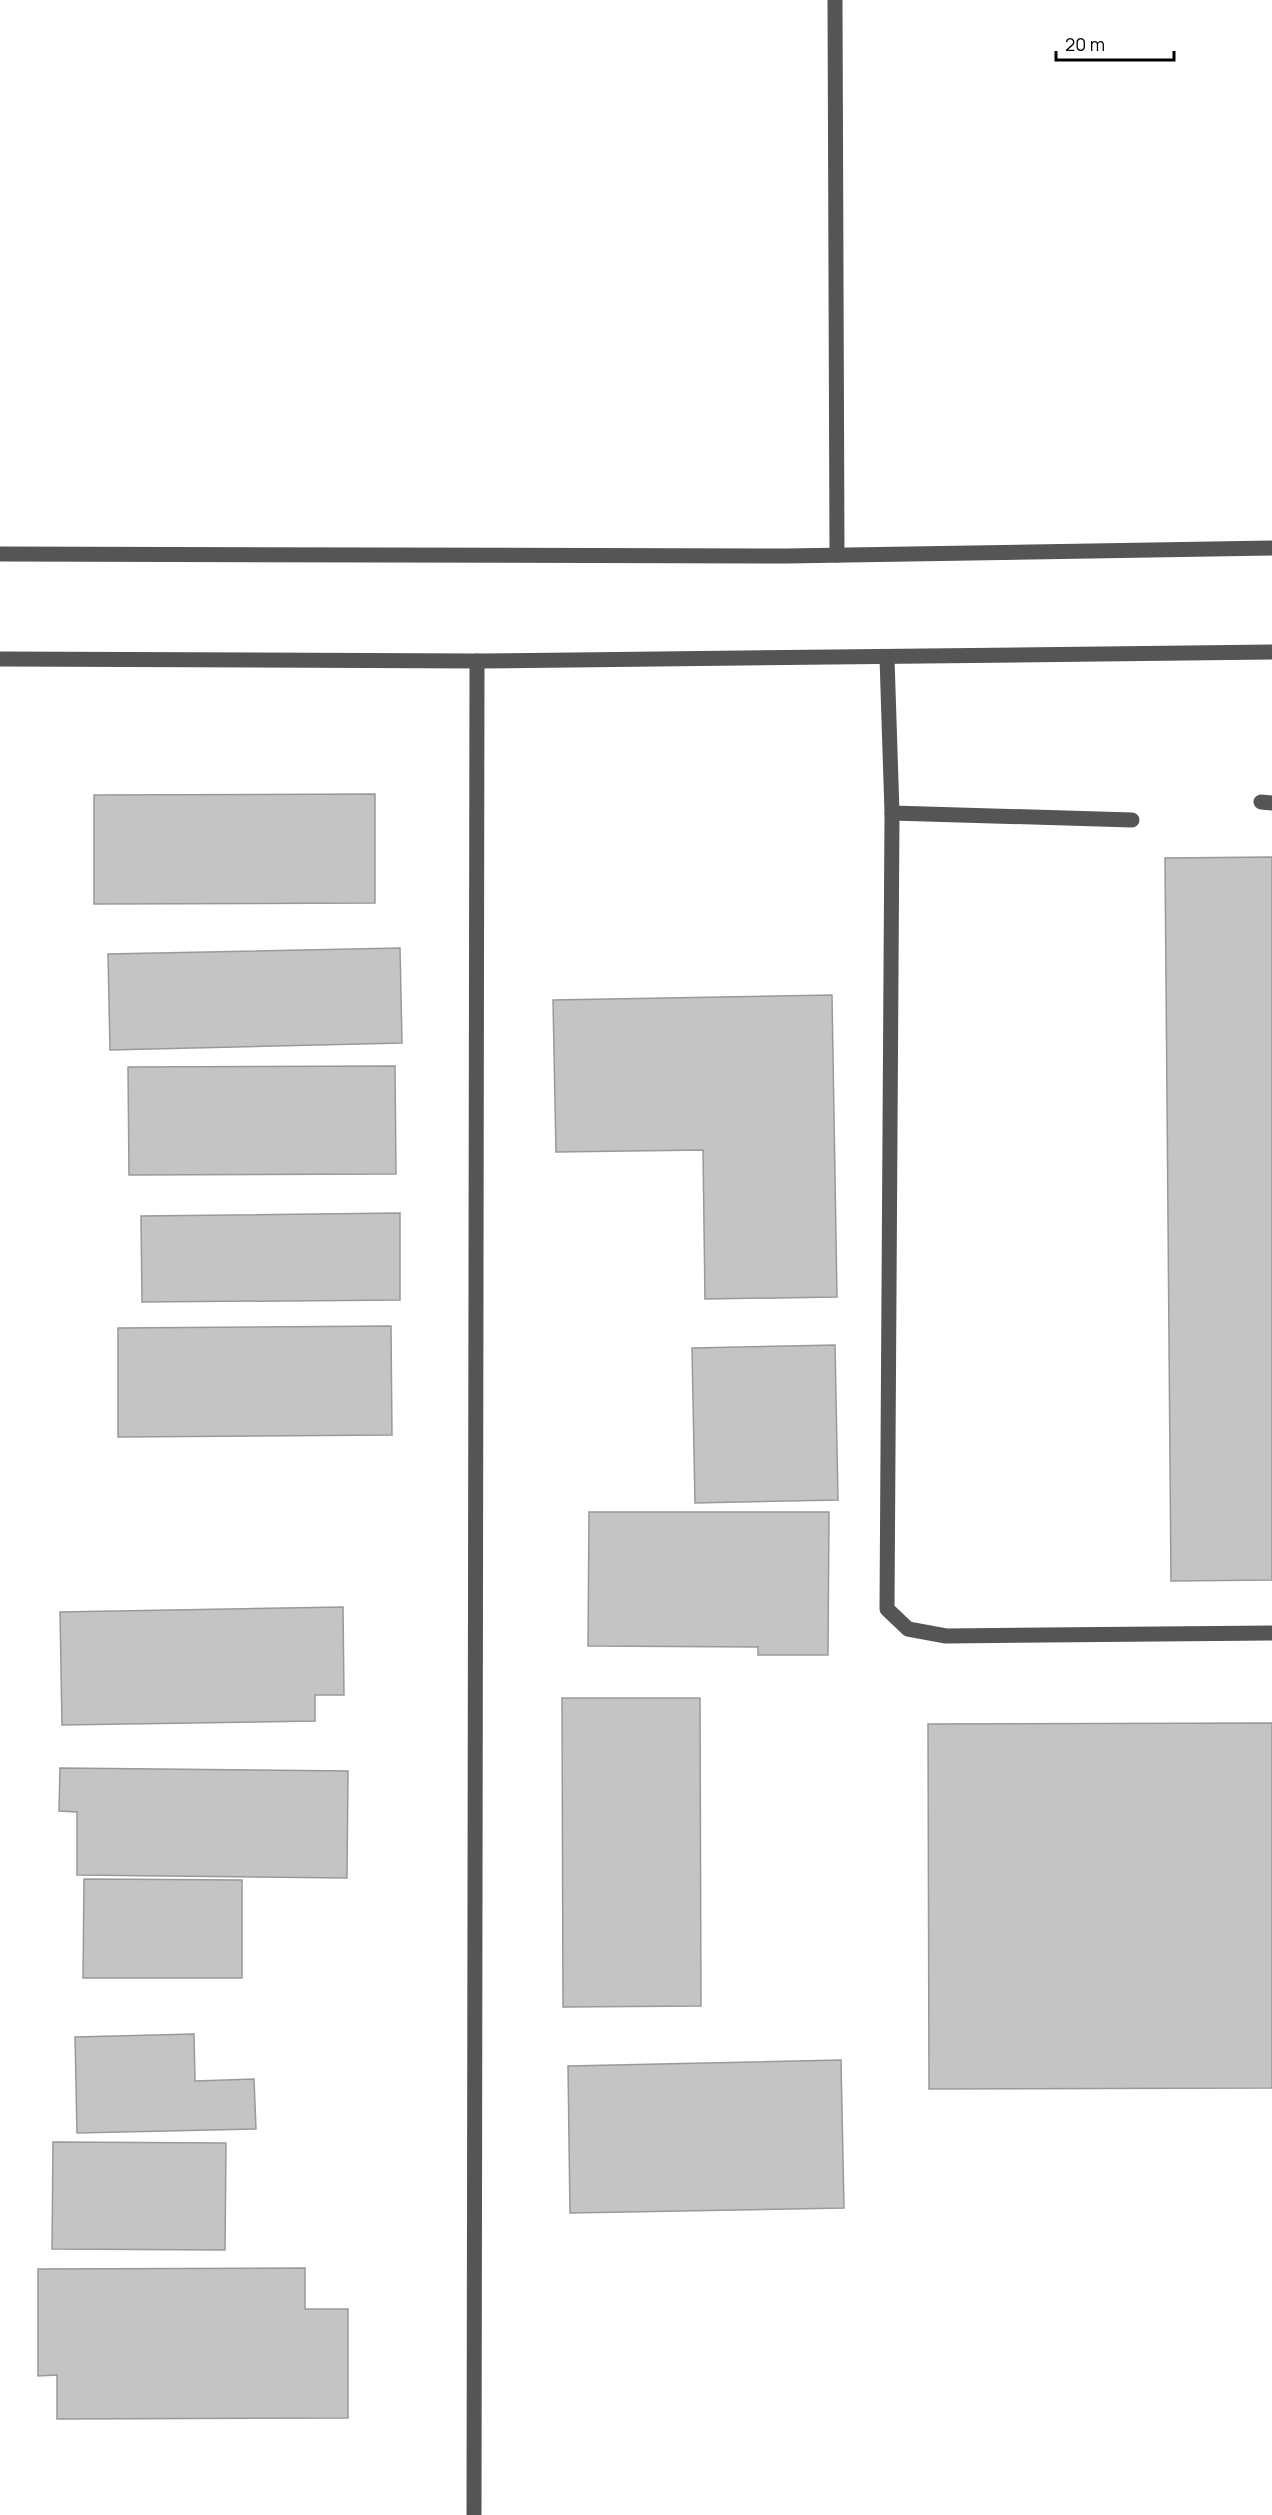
<svg xmlns="http://www.w3.org/2000/svg" width="1272" height="2515" font-family="Manrope,sans-serif">
  <style>
    .building { fill: #c4c4c4; stroke: #999; stroke-width: 1.5 }
    .lines { fill: none; stroke-linecap: round; stroke-linejoin: round }
    .minor { stroke: #555; stroke-width: 15 }
  </style>
  <rect width="100%" height="100%" fill="#fff"/>
  <g class="building">
    <path d="M 375,794 L 375,903 L 94,904 L 94,795 Z"/>
    <path d="M 1272,857 L 1272,1580 L 1171,1581 L 1165,858 Z"/>
    <path d="M 400,948 L 402,1043 L 110,1050 L 108,954 Z"/>
    <path d="M 832,995 L 837,1297 L 705,1299 L 703,1150 L 556,1152 L 553,1000 Z"/>
    <path d="M 395,1066 L 396,1174 L 129,1175 L 128,1067 Z"/>
    <path d="M 400,1213 L 400,1300 L 142,1302 L 141,1216 Z"/>
    <path d="M 391,1326 L 392,1435 L 118,1437 L 118,1328 Z"/>
    <path d="M 835,1345 L 838,1500 L 695,1503 L 692,1348 Z"/>
    <path d="M 589,1512 L 829,1512 L 828,1655 L 758,1655 L 758,1647 L 588,1646 Z"/>
    <path d="M 343,1607 L 344,1695 L 315,1695 L 315,1721 L 62,1725 L 60,1612 Z"/>
    <path d="M 562,1698 L 700,1698 L 701,2006 L 563,2007 Z"/>
    <path d="M 1272,1723 L 1272,2088 L 929,2089 L 928,1724 Z"/>
    <path d="M 60,1768 L 348,1771 L 347,1878 L 77,1875 L 77,1812 L 59,1811 Z"/>
    <path d="M 84,1879 L 242,1880 L 242,1978 L 83,1978 Z"/>
    <path d="M 194,2034 L 195,2081 L 254,2079 L 256,2129 L 77,2133 L 75,2037 Z"/>
    <path d="M 841,2060 L 844,2208 L 570,2213 L 568,2066 Z"/>
    <path d="M 53,2142 L 226,2143 L 225,2250 L 52,2249 Z"/>
    <path d="M 305,2268 L 305,2309 L 348,2309 L 348,2418 L 57,2419 L 57,2375 L 38,2376 L 38,2269 Z"/>
  </g>
  <g class="lines">
    <g class="minor">
      <path d="M 835,0 L 837,555"/>
      <path d="M 0,554 L 786,556 L 1272,548"/>
      <path d="M 887,658 L 892,813 L 887,1609 L 908,1629 L 946,1636 L 1272,1633"/>
      <path d="M 0,659 L 477,661 L 1272,652"/>
      <path d="M 1261,802 L 1272,803"/>
      <path d="M 892,813 L 1132,820"/>
      <path d="M 474,2515 L 477,661"/>
    </g>
  </g>
  <path d="M1056 51v9h118v-9" fill="none" stroke="#000000" stroke-width="3"/>
  <text x="1065" y="51" font-size="18" fill="#000000" stroke="#ffffff" stroke-width="4.5" paint-order="stroke">20 m</text>
</svg>
